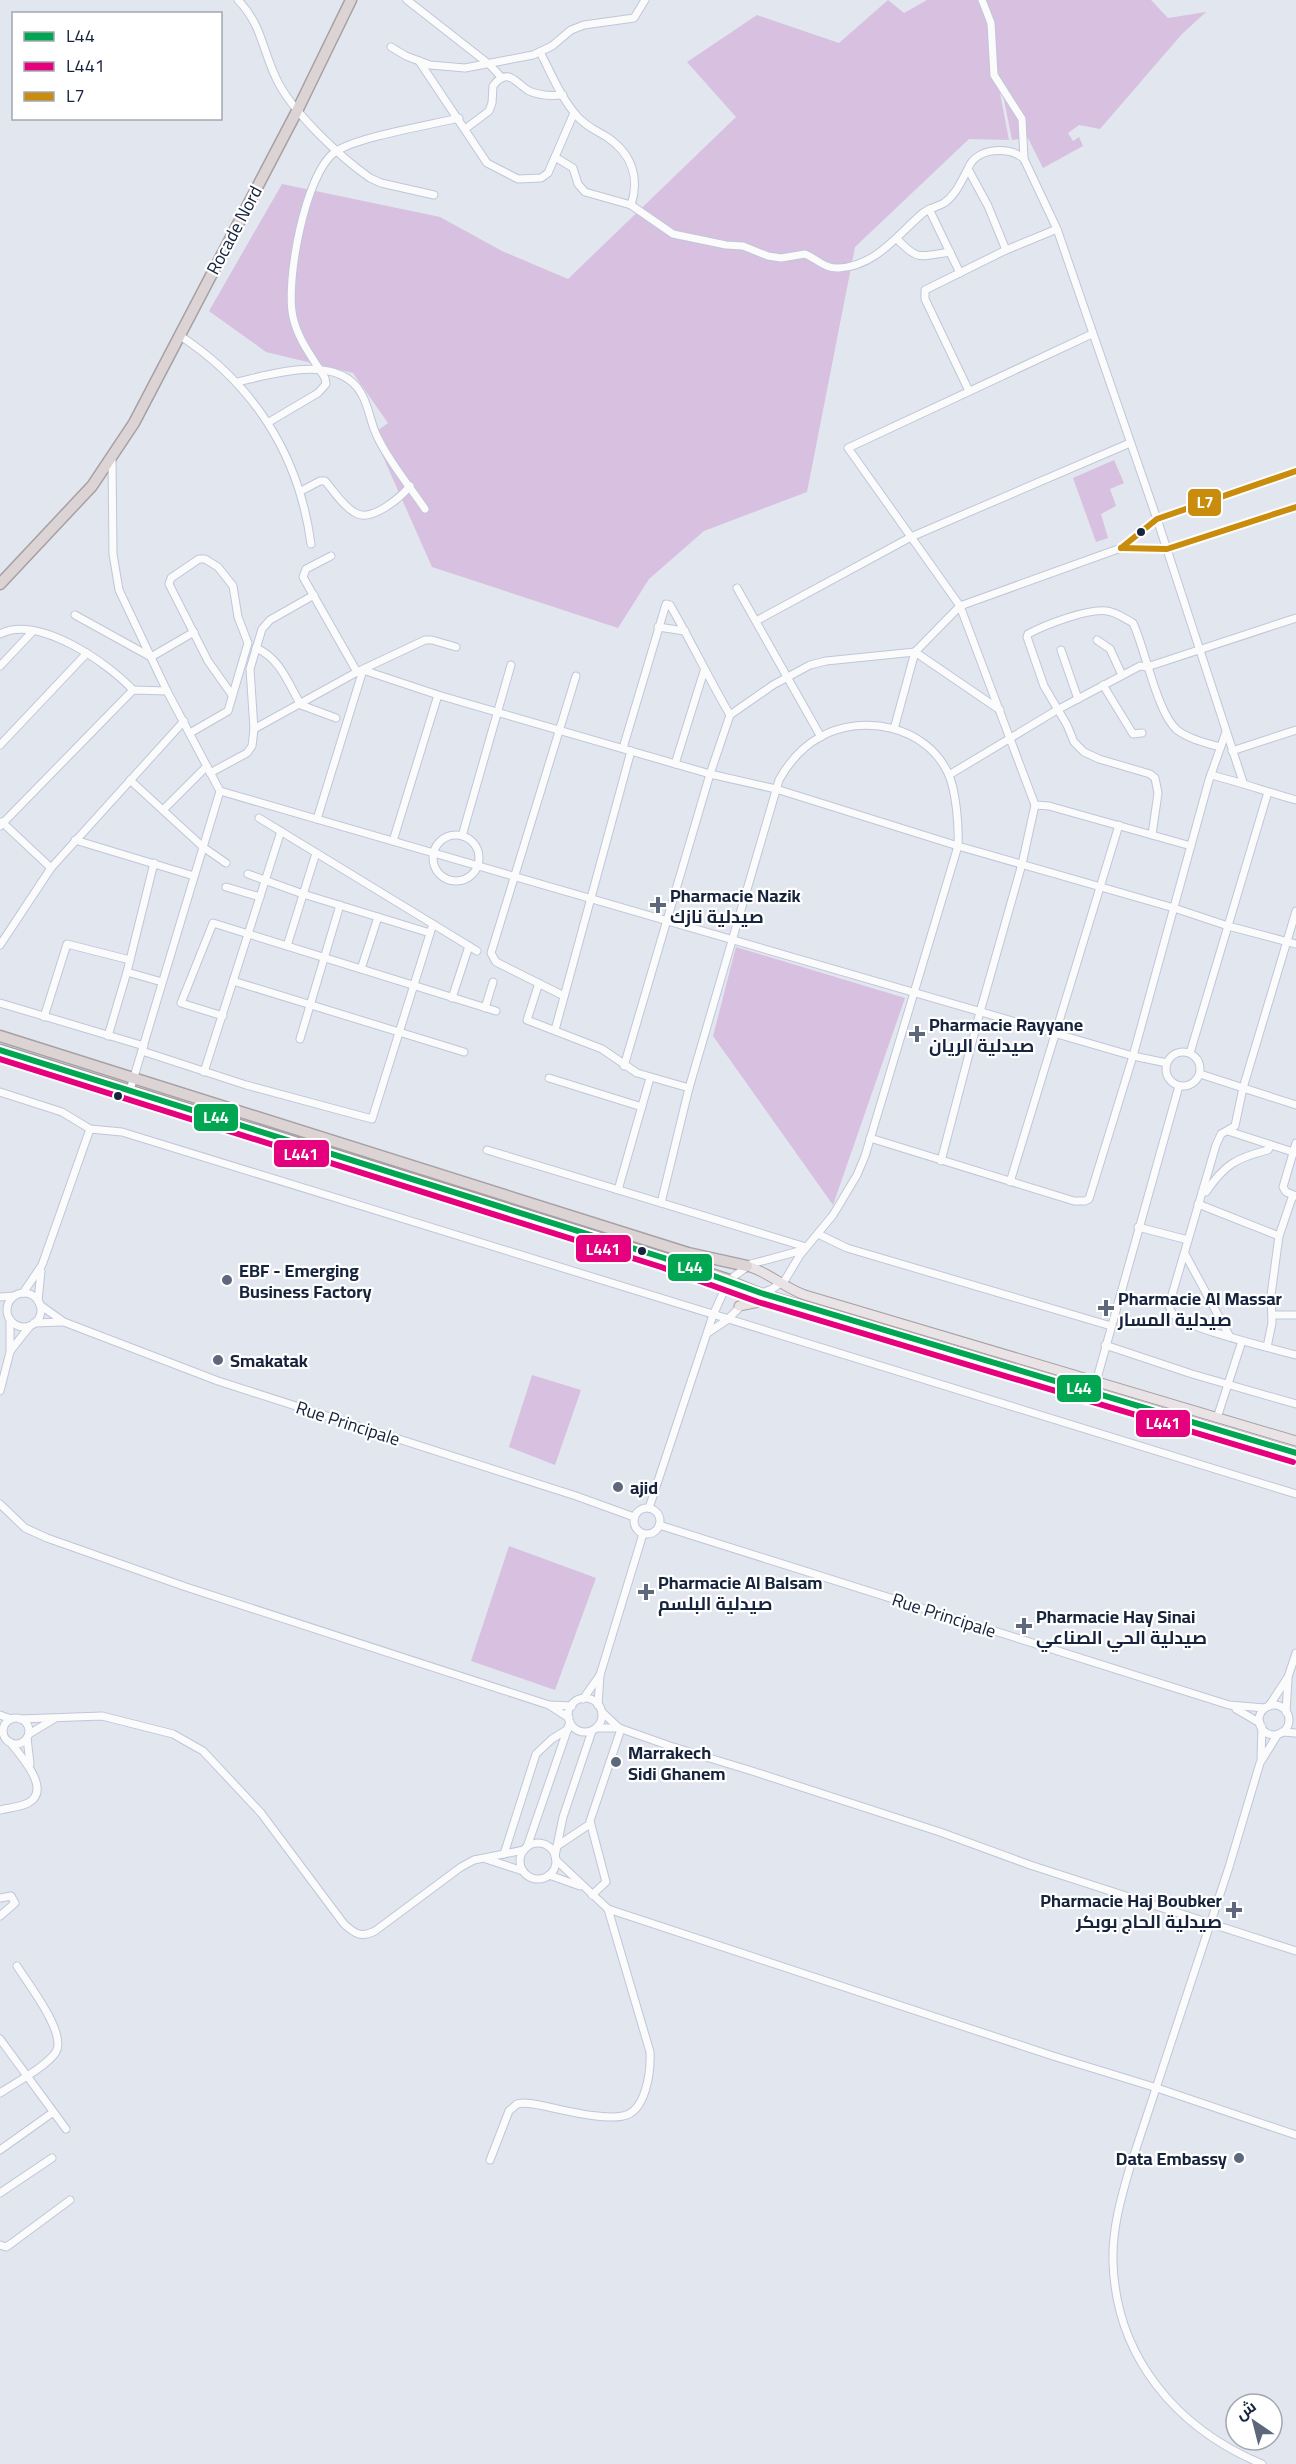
<svg xmlns="http://www.w3.org/2000/svg" width="1296" height="2464" font-family="Georgia,Cairo,serif">
  <style>
    .green { fill: #d8c0e0 }
    .lines { fill: none; stroke-linecap: round; stroke-linejoin: round }
    .minor-casing { stroke: #bec7d9; stroke-width: 9 }
    .major-casing { stroke: #a6a0a4; stroke-width: 11 }
    .highway-casing { stroke: #a6a0a4; stroke-width: 13 }
    .minor { stroke: #fbfbfc; stroke-width: 7 }
    .major { stroke: #e9e3e5; stroke-width: 9 }
    .highway { stroke: #dcd3d4; stroke-width: 10 }
    .bus-1-casing { stroke: #fff; stroke-width: 10 }
    .bus-2-casing { stroke: #fff; stroke-width: 10 }
    .bus-3-casing { stroke: #fff; stroke-width: 10 }
    .bus-1 { stroke: #00a651; stroke-width: 6 }
    .bus-2 { stroke: #e5007d; stroke-width: 6 }
    .bus-3 { stroke: #ca8c0c; stroke-width: 6 }
    .bus-dot { fill: #17243e; stroke: #fff; stroke-width: 2 }
    .poi-dot { fill: #5e687c; stroke: #fff; stroke-width: 2 }
    .labels { text-anchor: middle; dominant-baseline: central; stroke-width: 4.5; stroke-linejoin: round; paint-order: stroke }
    .street-label { font-size: 18px; fill: #17243e; stroke: #fff }
    .poi-label { font-size: 18px; font-weight: bold; fill: #17243e; stroke: #fff; text-anchor: start }
    .line-badge { stroke: #fff; stroke-width: 2 }
    .badge-label { font-size: 16px; text-anchor: middle; font-weight: bold; fill: #fff }
  </style>
  <rect width="100%" height="100%" fill="#e2e6ee"/>
  <g class="green">
    <path d="M 888,0 L 904,13 L 927,0 L 982,0 L 1009,140 L 969,139 L 855,247 L 807,492 L 704,531 L 649,579 L 618,628 L 432,567 L 373,434 L 388,423 L 353,373 L 266,352 L 209,311 L 282,184 L 440,217 L 502,251 L 568,279 L 736,117 L 687,62 L 757,15 L 839,43 Z"/>
    <path d="M 984,0 L 1151,0 L 1168,18 L 1206,12 L 1182,34 L 1100,129 L 1079,125 L 1068,133 L 1073,141 L 1079,137 L 1083,146 L 1043,168 L 1028,138 L 1012,140 Z"/>
    <path d="M 1114,460 L 1124,483 L 1110,489 L 1116,506 L 1101,514 L 1108,538 L 1096,542 L 1073,478 Z"/>
    <path d="M 736,947 L 905,998 L 833,1205 L 713,1036 Z"/>
    <path d="M 532,1375 L 581,1390 L 555,1465 L 509,1447 Z"/>
    <path d="M 509,1546 L 596,1578 L 555,1690 L 471,1661 Z"/>
  </g>
  <g class="lines">
    <g class="minor-casing">
      <g id="minor">
        <path d="M 238,0 C 262,25 262,49 276,78 C 291,111 340,157 370,178 L 381,183 L 434,195"/>
        <path d="M 407,0 L 490,65 L 502,78"/>
        <path d="M 982,0 L 991,23 L 994,75 L 1022,119 L 1024,159"/>
        <path d="M 391,47 L 406,56 L 430,65 L 465,68 L 533,55 L 552,46 L 571,30 L 584,25 L 634,18 L 645,0"/>
        <path d="M 540,52 C 551,73 561,98 577,116 C 585,126 597,131 607,137 C 632,154 640,178 631,205"/>
        <path d="M 419,61 L 487,163 L 518,179 L 541,178 L 548,173 L 574,113"/>
        <path d="M 465,129 L 489,111 L 492,103 L 493,86 C 507,66 516,83 529,91 C 540,96 552,96 563,95"/>
        <path d="M 555,157 L 573,168 L 578,184 L 585,192 L 631,205 L 673,234 L 726,245 L 743,246 L 768,256 L 781,258 L 805,254 C 817,259 825,269 839,268 C 876,266 897,235 923,213 C 929,208 937,207 944,203 C 956,195 961,181 968,169"/>
        <path d="M 929,209 L 960,273"/>
        <path d="M 897,239 C 919,262 920,256 950,252"/>
        <path d="M 1006,250 L 988,206 L 968,169 C 975,148 1009,145 1024,159 L 1057,229 L 1157,519 L 1243,782"/>
        <path d="M 179,335 C 254,384 299,455 311,544"/>
        <path d="M 237,382 C 273,374 338,353 361,393 C 369,406 370,422 377,436 C 389,462 409,485 425,509"/>
        <path d="M 969,391 L 925,299 L 925,290 L 1006,250 L 1057,229"/>
        <path d="M 269,422 L 318,393 L 326,384 L 325,378 C 313,358 298,340 293,317 C 285,283 305,173 335,152 C 357,137 430,125 459,118"/>
        <path d="M 112,458 L 113,554 L 119,590 L 167,691 L 220,791 L 130,1090"/>
        <path d="M 301,491 L 320,481 L 325,481 C 334,491 342,505 354,512 C 370,524 400,498 410,486"/>
        <path d="M 1121,548 L 1167,549 L 1296,507"/>
        <path d="M 331,556 L 306,569 L 303,577 L 357,672"/>
        <path d="M 737,588 L 821,737"/>
        <path d="M 75,615 L 151,657 L 194,632"/>
        <path d="M 756,621 L 911,537 L 1130,443"/>
        <path d="M 658,627 L 685,631"/>
        <path d="M 0,634 C 38,614 108,663 133,690"/>
        <path d="M 1097,640 L 1110,649 L 1122,675"/>
        <path d="M 256,648 C 280,658 288,683 301,705 L 336,718"/>
        <path d="M 1061,650 L 1078,699"/>
        <path d="M 0,666 L 33,631"/>
        <path d="M 1103,685 L 1133,734 L 1142,733"/>
        <path d="M 254,729 L 357,672 L 425,640 L 432,640 L 456,647"/>
        <path d="M 894,729 L 915,652 L 960,606 L 1121,548 L 1157,519 L 1296,471"/>
        <path d="M 190,733 L 228,711 L 248,643 L 238,617 L 233,586 L 218,567 L 205,559 L 199,559 L 171,578 L 169,584 L 208,661 L 232,695"/>
        <path d="M 0,745 L 87,653"/>
        <path d="M 623,748 L 666,604 L 670,605 C 691,641 709,679 730,715"/>
        <path d="M 1232,751 L 1296,730"/>
        <path d="M 675,764 L 704,671"/>
        <path d="M 210,773 L 247,753 L 252,746 L 254,729 L 250,669 L 262,629 L 270,620 L 314,595"/>
        <path d="M 949,775 L 1057,710 L 1140,666 L 1147,667 L 1296,618"/>
        <path d="M 1211,775 C 1240,782 1267,792 1296,800"/>
        <path d="M 130,780 L 203,847 L 226,863"/>
        <path d="M 220,791 L 1133,1056 L 1167,1063"/>
        <path d="M 1035,805 L 1049,806 L 1191,846"/>
        <path d="M 163,810 L 207,766"/>
        <path d="M 259,818 L 477,951"/>
        <path d="M 317,819 L 363,670 L 438,695 L 710,774 L 776,789 L 958,846 L 1174,908 L 1228,926 L 1296,944"/>
        <path d="M 2,822 L 51,868"/>
        <path d="M 0,826 L 133,690 L 167,691"/>
        <circle cx="456" cy="858" r="23"/>
        <path d="M 1152,835 L 1158,793 L 1155,778 L 1150,774 L 1099,759 L 1084,752 L 1074,742 L 1067,725 L 1044,686 L 1027,637 L 1028,634 C 1045,625 1088,608 1107,611 C 1116,612 1124,618 1133,623 C 1145,648 1157,713 1177,730 C 1189,739 1206,743 1220,747"/>
        <path d="M 462,836 L 511,665"/>
        <path d="M 75,840 L 194,876"/>
        <path d="M 393,841 L 438,695"/>
        <path d="M 248,874 L 303,894 L 430,933"/>
        <path d="M 226,887 L 260,897"/>
        <path d="M 1296,911 L 1243,1088 L 1235,1126 L 1221,1134 L 1216,1145 L 1169,1305 C 1170,1308 1170,1311 1173,1314 C 1184,1328 1275,1349 1296,1355"/>
        <path d="M 0,945 L 51,868 L 184,721"/>
        <path d="M 287,946 L 316,853"/>
        <path d="M 361,969 L 378,917"/>
        <path d="M 127,972 L 162,982"/>
        <path d="M 233,981 L 464,1052"/>
        <path d="M 539,983 L 527,1020 L 602,1049 L 637,1073 L 689,1088"/>
        <path d="M 564,996 L 496,962 L 491,953 L 576,676"/>
        <path d="M 452,998 L 469,946"/>
        <path d="M 0,1003 L 144,1046"/>
        <path d="M 485,1008 L 493,982"/>
        <path d="M 223,1016 L 181,1003 L 213,923 L 496,1011"/>
        <path d="M 44,1017 L 67,944 L 130,960"/>
        <path d="M 555,1030 L 631,751"/>
        <path d="M 108,1036 L 127,972 L 154,863"/>
        <path d="M 300,1039 L 340,905"/>
        <path d="M 142,1051 L 246,1085 L 372,1119 L 433,924"/>
        <circle cx="1183" cy="1069" r="17"/>
        <path d="M 1190,1053 L 1268,792"/>
        <path d="M 624,1066 L 710,774 L 730,715 L 773,685 L 810,665 L 826,661 L 915,652 L 1000,710"/>
        <path d="M 204,1072 L 281,831"/>
        <path d="M 1200,1074 L 1296,1105"/>
        <path d="M 549,1078 L 642,1107"/>
        <path d="M 0,1092 L 62,1112 L 90,1129 L 122,1132 L 1296,1494"/>
        <path d="M 1228,1131 L 1296,1153"/>
        <path d="M 870,1138 L 1074,1201 L 1085,1201 L 1089,1199 L 1133,1056 L 1209,780 L 1226,732"/>
        <path d="M 1296,1143 L 1283,1187 L 1286,1192 L 1296,1196"/>
        <path d="M 487,1150 L 806,1247"/>
        <path d="M 941,1161 L 980,1012 L 1022,864 L 1035,805 L 960,606 L 848,448 L 1092,334"/>
        <path d="M 1010,1182 L 1119,825"/>
        <path d="M 618,1190 L 650,1078"/>
        <path d="M 1202,1192 L 1206,1192 C 1224,1165 1236,1158 1268,1150 L 1271,1145"/>
        <path d="M 661,1203 L 689,1088 L 779,780 C 789,762 802,747 820,737 C 863,713 926,726 948,773 C 956,790 959,826 958,846 L 865,1156 L 857,1175 L 833,1215 L 800,1255 L 785,1280 L 772,1289 L 749,1298 L 727,1320 L 709,1332"/>
        <path d="M 1198,1204 L 1279,1236"/>
        <path d="M 1138,1227 L 1188,1240"/>
        <path d="M 818,1234 L 847,1248 L 1111,1326"/>
        <path d="M 1185,1254 L 1230,1337"/>
        <path d="M 23,1293 L 42,1265 L 90,1129"/>
        <circle cx="24" cy="1310" r="17"/>
        <path d="M 0,1297 L 14,1296"/>
        <path d="M 38,1301 L 41,1271"/>
        <path d="M 40,1305 L 64,1322 L 218,1381 L 576,1496 L 634,1517"/>
        <path d="M 1272,1315 L 1296,1315"/>
        <path d="M 34,1323 L 62,1322"/>
        <path d="M 1105,1345 L 1192,1374 L 1296,1404"/>
        <path d="M 1267,1347 L 1272,1323 L 1271,1295 L 1279,1236 L 1293,1195"/>
        <path d="M 11,1350 L 30,1326"/>
        <path d="M 1096,1382 L 1179,1086"/>
        <path d="M 0,1391 L 10,1352 L 10,1320"/>
        <path d="M 1217,1418 L 1242,1341"/>
        <path d="M 0,1504 L 25,1528 L 47,1538 L 186,1587 L 549,1705 L 572,1706"/>
        <path d="M 649,1508 L 713,1315 L 729,1280 L 751,1264 L 803,1250"/>
        <circle cx="647" cy="1521" r="13"/>
        <path d="M 659,1525 L 1229,1705 L 1265,1708"/>
        <circle cx="585" cy="1715" r="17"/>
        <path d="M 583,1699 L 600,1675"/>
        <path d="M 549,1705 L 569,1718"/>
        <path d="M 598,1705 L 600,1675 L 643,1534"/>
        <circle cx="1274" cy="1720" r="15"/>
        <path d="M 1269,1706 L 1288,1677 L 1296,1653"/>
        <path d="M 1236,1709 L 1260,1723"/>
        <path d="M 602,1712 L 619,1728 L 670,1746 L 752,1771 L 940,1832 L 1030,1865 L 1296,1951"/>
        <path d="M 1286,1712 L 1288,1679"/>
        <path d="M 0,1715 L 11,1719"/>
        <circle cx="16" cy="1731" r="13"/>
        <path d="M 20,1719 L 102,1716 L 173,1734 L 203,1751 L 261,1813 L 344,1924 C 355,1934 361,1938 375,1931 L 461,1867 L 474,1860 L 524,1850"/>
        <path d="M 596,1728 L 619,1728"/>
        <path d="M 1282,1732 L 1296,1733"/>
        <path d="M 29,1734 L 54,1719"/>
        <path d="M 27,1738 L 30,1764"/>
        <path d="M 1261,1758 L 1262,1727"/>
        <path d="M 0,1810 C 8,1808 20,1807 28,1803 C 53,1790 20,1755 10,1742"/>
        <circle cx="538" cy="1861" r="18"/>
        <path d="M 557,1846 L 590,1824"/>
        <path d="M 527,1847 L 570,1722"/>
        <path d="M 504,1854 L 536,1754 L 552,1739 L 568,1729"/>
        <path d="M 555,1856 L 563,1817 L 592,1731"/>
        <path d="M 486,1859 L 523,1871"/>
        <path d="M 556,1860 L 608,1909 L 1053,2056 L 1157,2088 L 1296,2135"/>
        <path d="M 549,1875 L 580,1886"/>
        <path d="M 592,1895 L 606,1882 L 590,1821 L 621,1729"/>
        <path d="M 0,1898 L 11,1896 L 15,1903 L 0,1916"/>
        <path d="M 0,2039 L 66,2129"/>
        <path d="M 0,2093 C 15,2083 47,2066 56,2052 C 67,2033 28,1984 17,1966"/>
        <path d="M 0,2150 L 52,2113"/>
        <path d="M 490,2160 L 509,2111 L 517,2104 C 528,2101 542,2106 553,2108 C 572,2112 605,2120 623,2116 C 646,2112 651,2071 650,2052 L 608,1909"/>
        <path d="M 0,2193 L 52,2158"/>
        <path d="M 0,2245 L 6,2247 L 12,2243 L 70,2200"/>
        <path d="M 1262,2464 C 1176,2428 1116,2357 1113,2262 C 1112,2229 1121,2198 1130,2167 L 1229,1867 L 1260,1763 L 1278,1734"/>
      </g>
    </g>
    <g class="major-casing">
      <g id="major">
        <path d="M 747,1266 C 769,1272 784,1288 805,1295 L 1296,1441"/>
        <path d="M 729,1280 L 761,1293 L 1296,1453"/>
        <path d="M 739,1306 L 775,1299"/>
      </g>
    </g>
    <g class="highway-casing">
      <g id="highway">
        <path d="M 0,584 L 92,486 L 134,423 L 297,111 L 351,0"/>
        <path d="M 0,1036 L 688,1253 L 747,1266"/>
        <path d="M 0,1050 L 664,1258 L 729,1280"/>
      </g>
    </g>
    <use href="#minor" class="minor"/>
    <use href="#major" class="major"/>
    <use href="#highway" class="highway"/>
    <g class="bus-1-casing">
      <path id="bus-1" d="M 0,1050 L 664,1258 L 761,1293 L 1296,1453"/>
    </g>
    <g class="bus-2-casing">
      <path id="bus-2" d="M 0,1059 L 661,1267 L 758,1302 L 1293,1462"/>
    </g>
    <g class="bus-3-casing">
      <g id="bus-3">
        <path d="M 1121,548 L 1157,519 L 1296,471"/>
        <path d="M 1121,548 L 1167,549 L 1296,507"/>
      </g>
    </g>
    <use href="#bus-1" class="bus-1"/>
    <use href="#bus-2" class="bus-2"/>
    <use href="#bus-3" class="bus-3"/>
  </g>
  <g class="bus-dot">
    <circle cx="1141" cy="532" r="5"/>
    <circle cx="118" cy="1096" r="5"/>
    <circle cx="642" cy="1251" r="5"/>
  </g>
  <g class="poi-dot">
    <path d="M655 896h6v6h6v6h-6v6h-6v-6h-6v-6h6z"/>
    <path d="M914 1025h6v6h6v6h-6v6h-6v-6h-6v-6h6z"/>
    <circle cx="227" cy="1280" r="6"/>
    <path d="M1103 1299h6v6h6v6h-6v6h-6v-6h-6v-6h6z"/>
    <circle cx="218" cy="1360" r="6"/>
    <circle cx="618" cy="1487" r="6"/>
    <path d="M643 1583h6v6h6v6h-6v6h-6v-6h-6v-6h6z"/>
    <path d="M1021 1617h6v6h6v6h-6v6h-6v-6h-6v-6h6z"/>
    <circle cx="616" cy="1762" r="6"/>
    <path d="M1231 1901h6v6h6v6h-6v6h-6v-6h-6v-6h6z"/>
    <circle cx="1239" cy="2158" r="6"/>
  </g>
  <g class="labels">
    <g class="street-label">
      <text transform="translate(234 230) rotate(-62)">Rocade Nord</text>
      <text transform="translate(348 1423) rotate(18)">Rue Principale</text>
      <text transform="translate(944 1615) rotate(18)">Rue Principale</text>
    </g>
    <g class="poi-label">
      <text x="670" y="895">Pharmacie Nazik<tspan x="670" dy="21">صيدلية نازك</tspan></text>
      <text x="929" y="1024">Pharmacie Rayyane<tspan x="929" dy="21">صيدلية الريان</tspan></text>
      <text x="239" y="1270">EBF - Emerging<tspan x="239" dy="21">Business Factory</tspan></text>
      <text x="1118" y="1298">Pharmacie Al Massar<tspan x="1118" dy="21">صيدلية المسار</tspan></text>
      <text x="230" y="1360">Smakatak</text>
      <text x="630" y="1487">ajid</text>
      <text x="658" y="1582">Pharmacie Al Balsam<tspan x="658" dy="21">صيدلية البلسم</tspan></text>
      <text x="1036" y="1616">Pharmacie Hay Sinai<tspan x="1036" dy="21">صيدلية الحي الصناعي</tspan></text>
      <text x="628" y="1752">Marrakech<tspan x="628" dy="21">Sidi Ghanem</tspan></text>
      <text x="1222" y="1900" text-anchor="end">Pharmacie Haj Boubker<tspan x="1222" dy="21">صيدلية الحاج بوبكر</tspan></text>
      <text x="1227" y="2158" text-anchor="end">Data Embassy</text>
    </g>
  </g>
  <g class="line-badge">
    <rect x="1187" y="488" width="35" height="29" rx="6" fill="#ca8c0c"/>
    <rect x="193" y="1103" width="46" height="29" rx="6" fill="#00a651"/>
    <rect x="273" y="1139" width="57" height="29" rx="6" fill="#e5007d"/>
    <rect x="575" y="1234" width="57" height="29" rx="6" fill="#e5007d"/>
    <rect x="667" y="1253" width="46" height="29" rx="6" fill="#00a651"/>
    <rect x="1056" y="1374" width="46" height="29" rx="6" fill="#00a651"/>
    <rect x="1135" y="1409" width="56" height="29" rx="6" fill="#e5007d"/>
  </g>
  <g class="badge-label">
    <text x="1205" y="508">L7</text>
    <text x="216" y="1123">L44</text>
    <text x="301" y="1160">L441</text>
    <text x="603" y="1255">L441</text>
    <text x="690" y="1273">L44</text>
    <text x="1079" y="1394">L44</text>
    <text x="1163" y="1429">L441</text>
  </g>
  <rect x="12" y="12" width="210" height="108" fill="#ffffff" stroke="#a2a7b2" stroke-width="1.5"/>
  <rect x="24" y="32" width="30" height="9" fill="#00a651" stroke="#a2a7b2" stroke-width="1.5"/>
  <text x="66" y="42" font-size="18" fill="#17243e">L44</text>
  <rect x="24" y="62" width="30" height="9" fill="#e5007d" stroke="#a2a7b2" stroke-width="1.5"/>
  <text x="66" y="72" font-size="18" fill="#17243e">L441</text>
  <rect x="24" y="92" width="30" height="9" fill="#ca8c0c" stroke="#a2a7b2" stroke-width="1.5"/>
  <text x="66" y="102" font-size="18" fill="#17243e">L7</text>
  <g transform="translate(1254 2422) rotate(325)"><circle r="28" fill="#ffffff" stroke="#a2a7b2" stroke-width="1.5"/>
  <path d="M0-4.5L10 22L0 15L-10 22Z" fill="#5e687c"/>
  <text y="-9" font-size="16" font-weight="bold" text-anchor="middle" fill="#17243e">ش</text>
  </g>
</svg>
